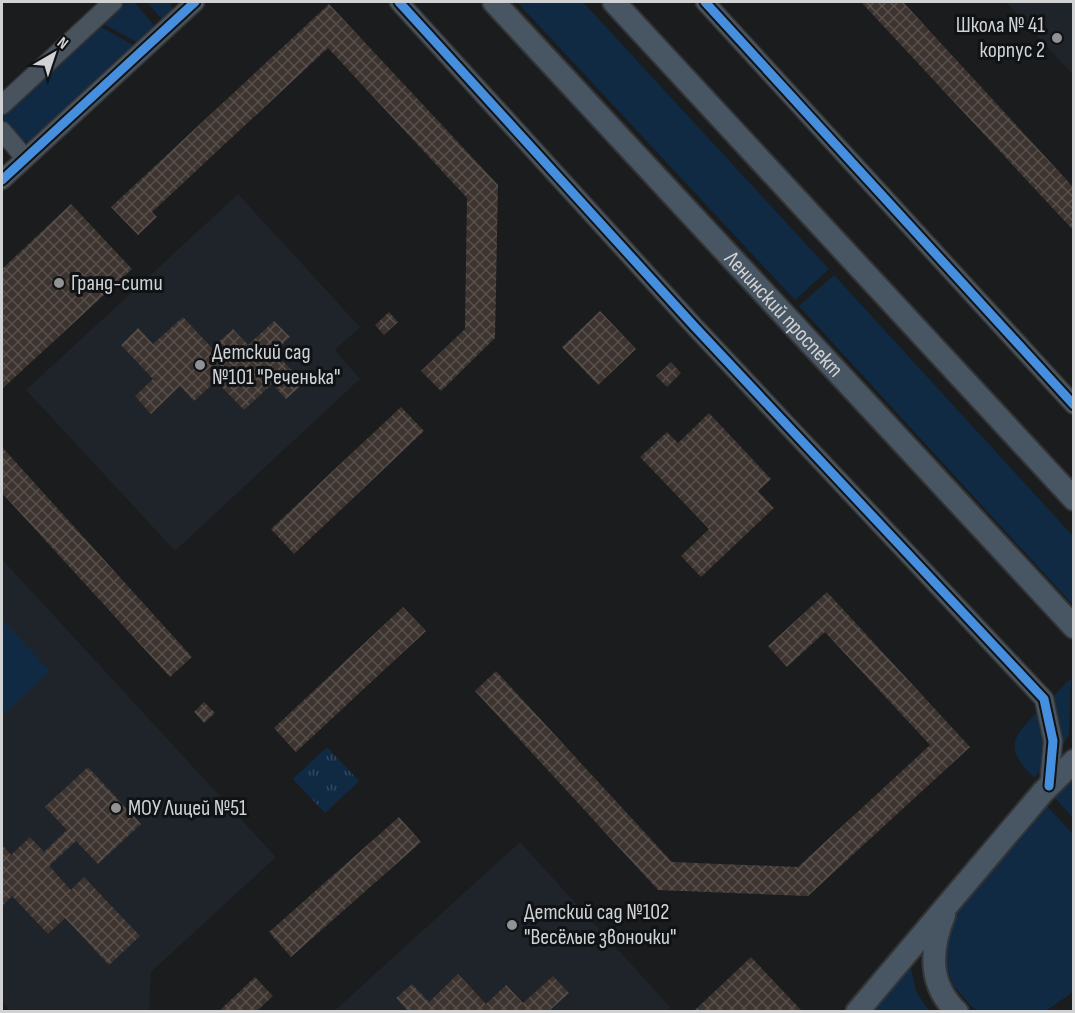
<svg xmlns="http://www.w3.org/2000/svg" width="1075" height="1013" font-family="'Sofia Sans Condensed',sans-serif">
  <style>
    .built { fill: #1e242a }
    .grass { fill: #112a43 }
    .park { fill: url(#park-tufts) }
    .building { fill: url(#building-cross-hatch) }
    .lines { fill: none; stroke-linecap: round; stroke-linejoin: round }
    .minor-casing { stroke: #343536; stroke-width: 21 }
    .major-casing { stroke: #343536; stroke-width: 26 }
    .minor { stroke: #49535e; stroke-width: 18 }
    .major { stroke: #485563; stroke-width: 22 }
    .cycleway-casing { stroke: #101315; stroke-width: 13 }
    .cycleway { stroke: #468fdf; stroke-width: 9 }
    .poi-dot { fill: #909294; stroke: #101315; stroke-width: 2 }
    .labels { text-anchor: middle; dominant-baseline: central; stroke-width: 6; stroke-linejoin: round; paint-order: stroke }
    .poi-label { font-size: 22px; fill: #d0d2d4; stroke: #101315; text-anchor: start }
    .street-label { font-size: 22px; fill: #d0d2d4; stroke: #101315 }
  </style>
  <defs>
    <pattern id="park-tufts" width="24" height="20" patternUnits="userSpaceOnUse" patternTransform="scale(1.5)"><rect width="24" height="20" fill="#112a43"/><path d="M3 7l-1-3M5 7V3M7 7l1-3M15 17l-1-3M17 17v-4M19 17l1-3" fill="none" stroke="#33485d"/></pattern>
    <pattern id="building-cross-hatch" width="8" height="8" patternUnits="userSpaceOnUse" patternTransform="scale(1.5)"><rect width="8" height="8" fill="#3d3430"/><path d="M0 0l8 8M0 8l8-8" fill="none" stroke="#58504d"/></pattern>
  </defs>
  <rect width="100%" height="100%" fill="#1a1c1d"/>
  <g class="built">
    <path d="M 1006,2 L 1073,2 L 1073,75 Z"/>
    <path d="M 238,194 L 360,327 L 335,350 L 360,379 L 175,551 L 26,390 Z"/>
    <path d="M 2,559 L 276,857 L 151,972 L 149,1011 L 10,1011 L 2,1002 Z"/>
    <path d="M 520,842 L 671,1008 L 666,1012 L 333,1012 Z"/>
  </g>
  <g class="grass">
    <path d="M 122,2 L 134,2 L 157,29 L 140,44 L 100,22 Z"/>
    <path d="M 147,2 L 171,2 L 173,15 L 164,22 Z"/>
    <path d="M 517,2 L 583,2 L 829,269 L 795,300 Z"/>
    <path d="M 97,25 L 137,47 L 33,141 L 21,142 L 2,124 L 2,112 Z"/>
    <path d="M 834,275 L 1073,536 L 1073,605 L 799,306 Z"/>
    <path d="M 2,619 L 50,671 L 2,716 Z"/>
    <path d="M 1071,678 L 1069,735 L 1057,754 L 1050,700 Z"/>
    <path d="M 1040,709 L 1046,725 L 1044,767 L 1034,778 C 1003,746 1012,738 1040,709 Z"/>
    <path d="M 1073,777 L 1073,818 L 1054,797 Z"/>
    <path d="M 1045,804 L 1073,834 L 1073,992 L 1046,1011 L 980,1012 L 971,1006 L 953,985 L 943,956 L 954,912 Z"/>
    <path d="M 910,965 L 916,991 L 929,1011 L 871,1012 Z"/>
  </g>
  <path class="park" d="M 327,747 L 359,781 L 325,813 L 293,779 Z"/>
  <g class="building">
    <path d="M 861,2 L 903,2 L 1074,188 L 1074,231 Z"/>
    <path d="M 329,4 L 498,185 L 495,338 L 441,391 L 421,371 L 465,329 L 467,198 L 328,48 L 152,212 L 157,217 L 138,235 L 111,207 Z"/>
    <path d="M 71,204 L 132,269 L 2,389 L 2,269 Z"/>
    <path d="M 600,311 L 636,349 L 598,385 L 562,347 Z"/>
    <path d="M 389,312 L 398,322 L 384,335 L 375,325 Z"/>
    <path d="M 183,317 L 212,348 L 233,329 L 248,345 L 274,321 L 290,337 L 274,352 L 304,383 L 286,399 L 272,384 L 244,410 L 216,381 L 194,401 L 180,386 L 151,414 L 135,396 L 153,379 L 121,345 L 138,328 L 153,344 Z"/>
    <path d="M 671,362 L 681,373 L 667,387 L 656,376 Z"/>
    <path d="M 401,407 L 424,431 L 294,554 L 271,529 Z"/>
    <path d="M 709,413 L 771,479 L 758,491 L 774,508 L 701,577 L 681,556 L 709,529 L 640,457 L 667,432 L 678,443 Z"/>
    <path d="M 2,447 L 192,657 L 170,677 L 2,493 Z"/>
    <path d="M 827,592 L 970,747 L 808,896 L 658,890 L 475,691 L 496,671 L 672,862 L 798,867 L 930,745 L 825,632 L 787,667 L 768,646 Z"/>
    <path d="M 403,607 L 426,631 L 296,752 L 274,728 Z"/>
    <path d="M 204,702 L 215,713 L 204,723 L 194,712 Z"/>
    <path d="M 88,767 L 141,824 L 98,864 L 76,841 L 49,866 L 71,890 L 84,877 L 140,936 L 109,965 L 65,918 L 48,934 L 12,896 L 2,906 L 2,845 L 11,855 L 30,837 L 44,852 L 67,830 L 45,807 Z"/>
    <path d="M 399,817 L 421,842 L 291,957 L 269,932 Z"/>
    <path d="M 751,957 L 802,1011 L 694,1011 Z"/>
    <path d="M 458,974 L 486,1004 L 506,985 L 523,1003 L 553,976 L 569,993 L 549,1011 L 408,1011 L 396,998 L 412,984 L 429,1002 Z"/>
    <path d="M 255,977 L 273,996 L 257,1011 L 219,1011 Z"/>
  </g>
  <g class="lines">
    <g class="minor-casing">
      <g id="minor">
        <path d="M 399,2 L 694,326 L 1044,699 L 1053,741 L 1049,786"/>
        <path d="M 705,2 L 1074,405"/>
        <path d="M 2,105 L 113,2"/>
        <path d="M 2,131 L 25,158"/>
        <path d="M 2,180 L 195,2"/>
      </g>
    </g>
    <g class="major-casing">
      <g id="major">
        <path id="s1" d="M 494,2 L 1074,627"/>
        <path d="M 614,2 L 1074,499"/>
        <path d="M 944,915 C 930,950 928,984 957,1012"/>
        <path d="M 857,1012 L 1043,792 L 1074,761"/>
      </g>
    </g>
    <use href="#minor" class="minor"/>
    <use href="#major" class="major"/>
    <g class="cycleway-casing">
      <g id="cycleway">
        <path d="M 399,2 L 694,326 L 1044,699 L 1053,741 L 1049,786"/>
        <path d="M 705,2 L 1074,405"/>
        <path d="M 2,180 L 195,2"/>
      </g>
    </g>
    <use href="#cycleway" class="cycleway"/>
  </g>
  <g class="poi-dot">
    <circle cx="1057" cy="38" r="6"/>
    <circle cx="59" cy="283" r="6"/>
    <circle cx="200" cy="365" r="6"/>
    <circle cx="116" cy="808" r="6"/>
    <circle cx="512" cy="925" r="6"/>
  </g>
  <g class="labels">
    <g class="poi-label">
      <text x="1045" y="25" text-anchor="end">Школа № 41<tspan x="1045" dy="25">корпус 2</tspan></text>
      <text x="71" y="283">Гранд-сити</text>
      <text x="212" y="352">Детский сад<tspan x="212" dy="25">№101 "Реченька"</tspan></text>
      <text x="128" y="808">МОУ Лицей №51</text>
      <text x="524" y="912">Детский сад №102<tspan x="524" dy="25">"Весёлые звоночки"</tspan></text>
    </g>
    <g class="street-label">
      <text stroke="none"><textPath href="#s1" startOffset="426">Ленинский проспект</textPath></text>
    </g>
  </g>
  <rect width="1075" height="1013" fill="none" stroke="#d0d2d4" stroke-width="6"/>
  <g transform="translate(54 54) rotate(39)" stroke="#101315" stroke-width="4.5" paint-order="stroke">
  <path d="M0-4.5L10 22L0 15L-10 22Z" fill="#d0d2d4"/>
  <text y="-9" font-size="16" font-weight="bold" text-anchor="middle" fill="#d0d2d4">N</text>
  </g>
</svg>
